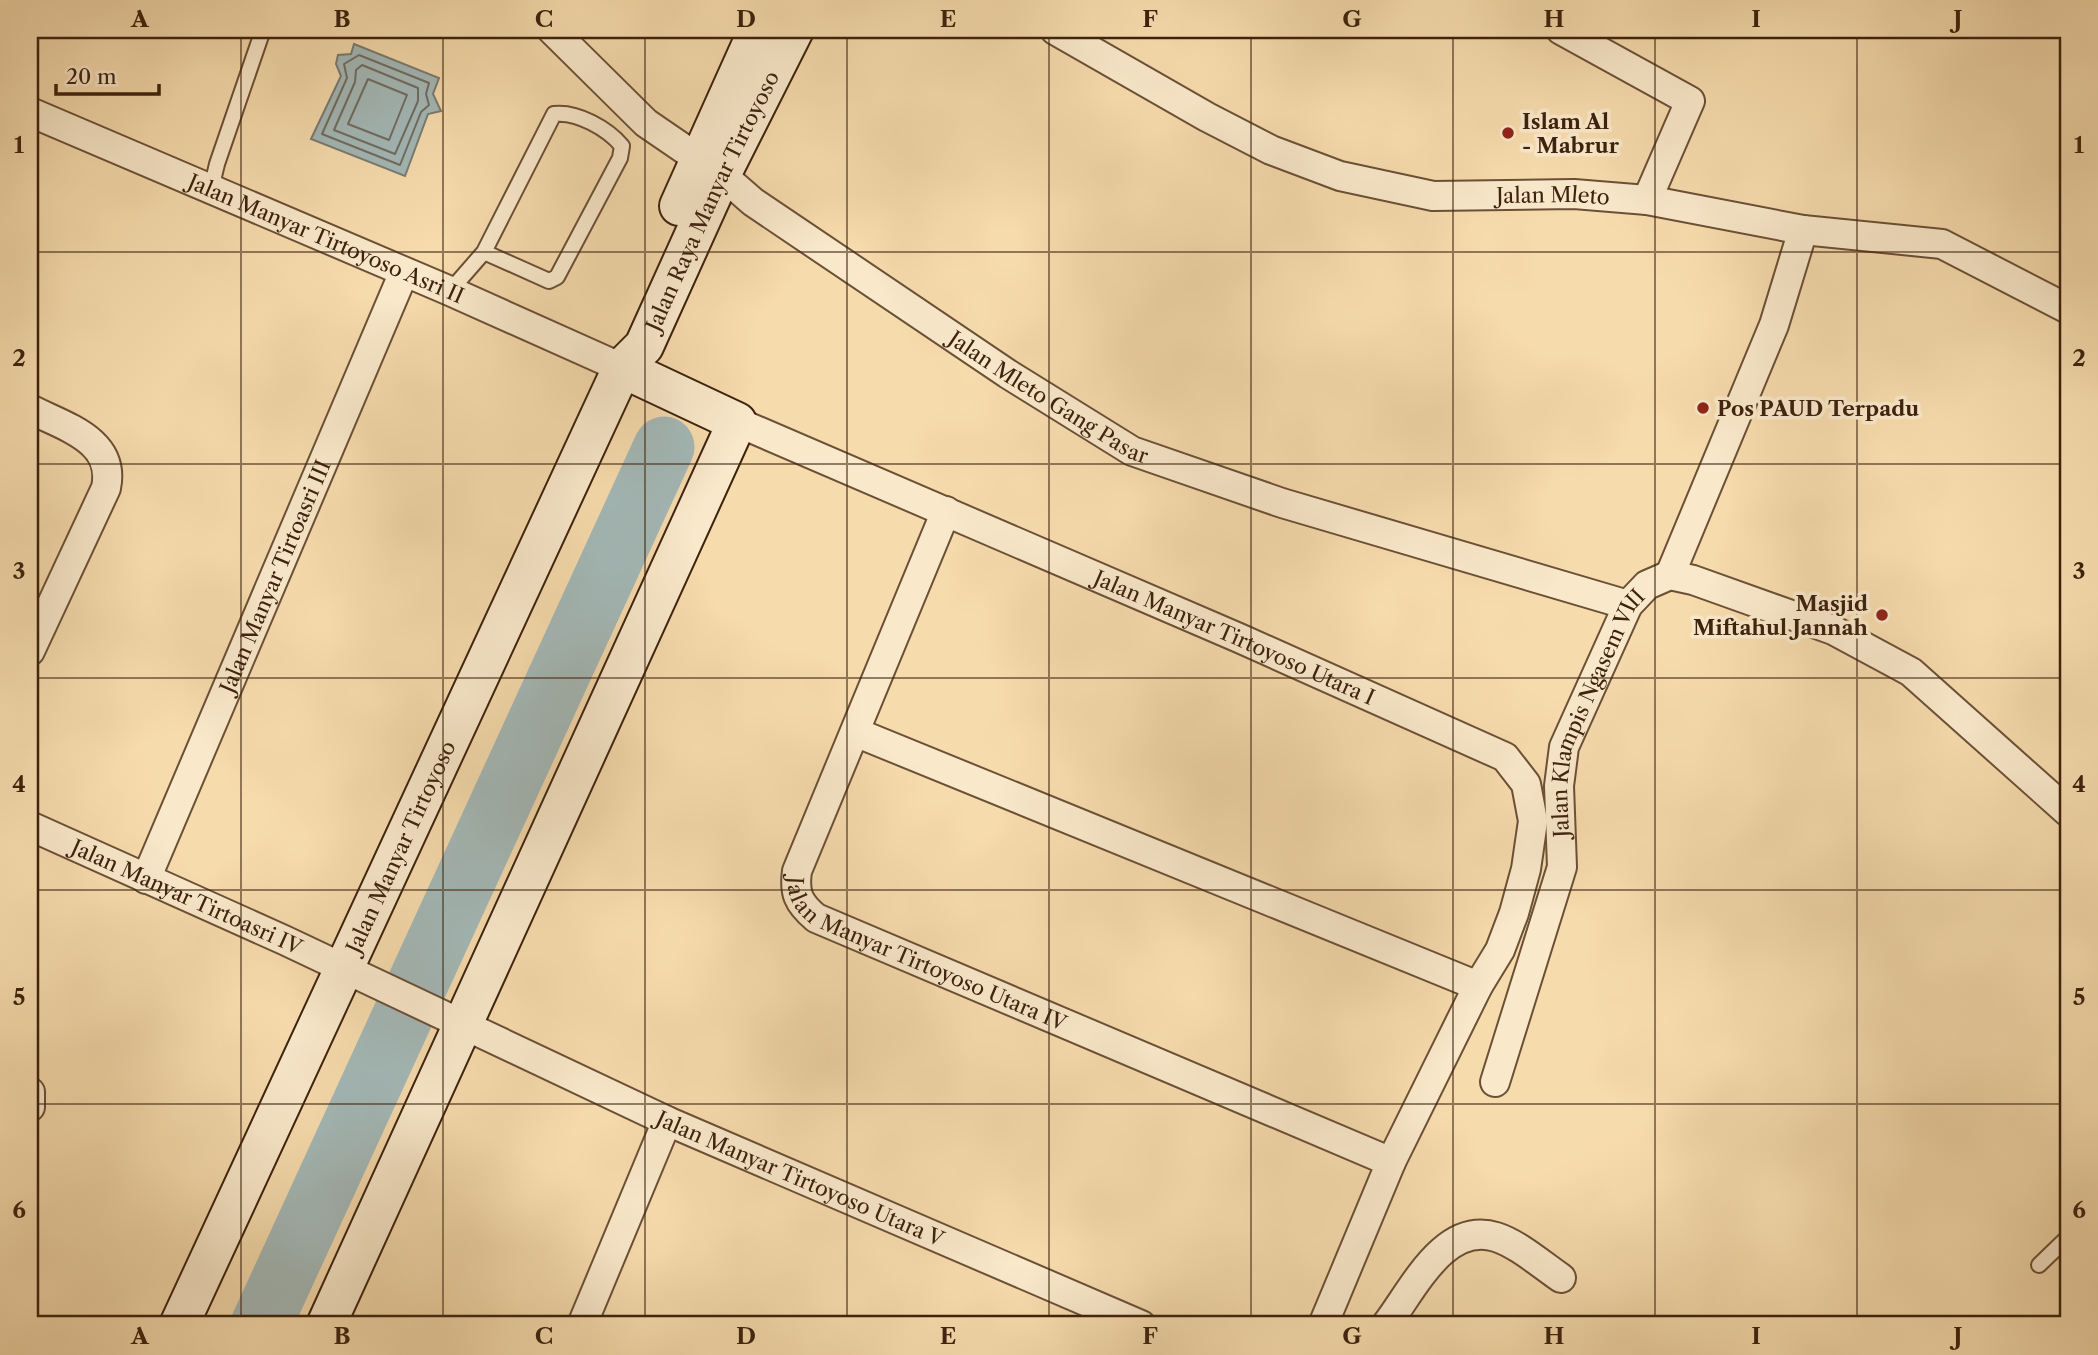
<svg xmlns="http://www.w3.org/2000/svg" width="2098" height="1355" font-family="'Libre Caslon Text',serif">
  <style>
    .water { fill: #a3b8b7; stroke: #7a7c73; stroke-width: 2 }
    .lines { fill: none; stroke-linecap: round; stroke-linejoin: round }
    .shore { stroke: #706d62; stroke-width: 2 }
    .river { stroke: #a3b8b7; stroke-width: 61 }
    .lane-casing { stroke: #6b5036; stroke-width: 18 }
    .street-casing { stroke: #6b5036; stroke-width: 32 }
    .secondary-casing { stroke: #3d220e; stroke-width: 42 }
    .lane { stroke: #f9e8ca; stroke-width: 14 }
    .street { stroke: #f9e8ca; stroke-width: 28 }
    .secondary { stroke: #f9e8ca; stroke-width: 38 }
    .grid { fill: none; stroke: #3d220e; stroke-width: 2; stroke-opacity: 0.55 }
    .poi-dot { fill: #8f2418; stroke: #f9e8ca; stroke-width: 2.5 }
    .labels { text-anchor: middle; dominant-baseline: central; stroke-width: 7; stroke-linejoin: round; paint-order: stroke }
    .poi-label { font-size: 21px; font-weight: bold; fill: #3d220e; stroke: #f9e8ca; text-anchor: start }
    .street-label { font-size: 21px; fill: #3d220e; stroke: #f9e8ca }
    .neatline { fill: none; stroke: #3d220e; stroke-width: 2.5 }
    .grid-label { font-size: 23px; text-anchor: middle; font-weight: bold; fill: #3d220e }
  </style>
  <rect width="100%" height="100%" fill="#f6dbad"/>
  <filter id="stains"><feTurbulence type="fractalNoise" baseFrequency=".00286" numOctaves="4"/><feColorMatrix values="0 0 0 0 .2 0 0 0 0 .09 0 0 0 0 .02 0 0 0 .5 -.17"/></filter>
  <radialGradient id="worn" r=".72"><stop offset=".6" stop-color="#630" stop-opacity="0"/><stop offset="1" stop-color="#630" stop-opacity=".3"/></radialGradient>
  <path class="water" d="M 354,44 L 439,78 L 433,94 L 441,111 L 428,114 L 405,176 L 311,139 L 341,76 L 336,64 L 338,55 L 351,54 Z"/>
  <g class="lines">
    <g class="shore">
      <path d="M 359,55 L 429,83 L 426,94 L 429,105 L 421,112 L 400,165 L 322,134 L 347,78 L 344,64 Z"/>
      <path d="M 362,65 L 418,88 L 418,101 L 395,154 L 334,130 L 355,82 L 356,70 Z"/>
      <path d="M 368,79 L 407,95 L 389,140 L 348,124 Z"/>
    </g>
    <path class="river" d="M 261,1325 L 664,447"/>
    <g class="lane-casing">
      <g id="lane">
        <path d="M 211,189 L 217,164 L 263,30"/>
        <path d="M 450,291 L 484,252 L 554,114 C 577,111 608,129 622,146 L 620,158 L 557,277 L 549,281 L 484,252"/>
        <path d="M 2039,1265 L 2068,1237"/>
      </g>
    </g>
    <g class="street-casing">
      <g id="street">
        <path id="s1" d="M 552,30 L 646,123 L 722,175 L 753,202 L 1008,374 L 1132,451 L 1282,503 L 1628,605"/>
        <path id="s2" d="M 1055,30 L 1207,117 L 1271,150 L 1340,176 L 1433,196 L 1574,194 L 1647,200 L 1803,230 L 1942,244 L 2068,309"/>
        <path d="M 1561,30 L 1690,101 L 1647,200"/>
        <path id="s3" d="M 30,112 L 450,291 L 622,368"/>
        <path d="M 30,409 C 65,427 116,440 106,488 L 30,651"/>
        <path id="s4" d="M 737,422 L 1239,638 L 1505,757 L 1526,784 L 1533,821 L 1526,869 L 1514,913 L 1500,950 L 1478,986 L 1391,1162 L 1323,1325"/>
        <path id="s5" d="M 946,511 L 797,871 C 794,893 798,903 816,918 L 1391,1162"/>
        <path d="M 1670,575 L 1774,325 L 1803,230"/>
        <path d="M 855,732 L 1478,986"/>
        <path id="s6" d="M 30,826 L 284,940 L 667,1121 L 1141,1325"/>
        <path id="s7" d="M 146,879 L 404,272"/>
        <path id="s8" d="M 1495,1082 L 1562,867 L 1559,786 L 1564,747 L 1628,605 L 1647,585 L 1670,575 L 1693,580 L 1833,630 L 1911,672 L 2068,812"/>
        <path d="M 30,1092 L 30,1107"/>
        <path d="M 582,1325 L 667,1121"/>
        <path d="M 1386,1325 C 1413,1290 1444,1221 1496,1237 C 1518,1244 1542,1265 1561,1278"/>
      </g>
    </g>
    <g class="secondary-casing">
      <g id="secondary">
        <path d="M 679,206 L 758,30"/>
        <path id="s9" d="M 179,1325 L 622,368 L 644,346 L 724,169 L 794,30"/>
        <path d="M 326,1325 L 737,422 L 622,368"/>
      </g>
    </g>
    <use href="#lane" class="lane"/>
    <use href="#street" class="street"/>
    <use href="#secondary" class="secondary"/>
  </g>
  <path class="grid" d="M 241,30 L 241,1325M 443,30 L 443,1325M 645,30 L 645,1325M 847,30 L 847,1325M 1049,30 L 1049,1325M 1251,30 L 1251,1325M 1453,30 L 1453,1325M 1655,30 L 1655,1325M 1857,30 L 1857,1325M 30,252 L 2068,252M 30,464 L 2068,464M 30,678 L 2068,678M 30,890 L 2068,890M 30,1104 L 2068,1104"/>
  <g class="poi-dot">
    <circle cx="1508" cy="133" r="7"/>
    <circle cx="1703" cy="408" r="7"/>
    <circle cx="1882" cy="615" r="7"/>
  </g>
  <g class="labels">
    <g class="poi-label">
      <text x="1522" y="121">Islam Al<tspan x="1522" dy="24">- Mabrur</tspan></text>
      <text x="1717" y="408">Pos PAUD Terpadu</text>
      <text x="1868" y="603" text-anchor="end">Masjid<tspan x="1868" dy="24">Miftahul Jannah</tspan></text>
    </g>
    <g class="street-label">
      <text stroke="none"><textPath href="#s2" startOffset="536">Jalan Mleto</textPath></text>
      <text stroke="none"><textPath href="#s9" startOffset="1246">Jalan Raya Manyar Tirtoyoso</textPath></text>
      <text stroke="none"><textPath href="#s3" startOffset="322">Jalan Manyar Tirtoyoso Asri II</textPath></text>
      <text stroke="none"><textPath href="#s1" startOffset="620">Jalan Mleto Gang Pasar</textPath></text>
      <text stroke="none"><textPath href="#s7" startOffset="329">Jalan Manyar Tirtoasri III</textPath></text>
      <text stroke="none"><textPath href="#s4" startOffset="542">Jalan Manyar Tirtoyoso Utara I</textPath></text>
      <text stroke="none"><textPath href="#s8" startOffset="387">Jalan Klampis Ngasem VIII</textPath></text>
      <text stroke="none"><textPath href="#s9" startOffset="527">Jalan Manyar Tirtoyoso</textPath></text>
      <text stroke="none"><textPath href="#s6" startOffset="172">Jalan Manyar Tirtoasri IV</textPath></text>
      <text stroke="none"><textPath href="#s5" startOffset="555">Jalan Manyar Tirtoyoso Utara IV</textPath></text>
      <text stroke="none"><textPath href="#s6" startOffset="847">Jalan Manyar Tirtoyoso Utara V</textPath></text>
    </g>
  </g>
  <rect width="2098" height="1355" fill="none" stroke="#f6dbad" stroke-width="77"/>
  <path d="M56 84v10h103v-10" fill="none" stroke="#3d220e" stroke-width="3.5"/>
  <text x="66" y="84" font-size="21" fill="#3d220e" stroke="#f9e8ca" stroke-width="5" paint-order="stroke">20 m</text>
  <rect x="38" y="38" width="2022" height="1278" class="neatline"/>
  <g class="grid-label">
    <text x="140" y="27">A</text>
    <text x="342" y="27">B</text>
    <text x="544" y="27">C</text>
    <text x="746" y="27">D</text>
    <text x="948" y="27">E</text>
    <text x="1150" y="27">F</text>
    <text x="1352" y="27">G</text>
    <text x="1554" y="27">H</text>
    <text x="1756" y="27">I</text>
    <text x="1958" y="27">J</text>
    <text x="19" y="153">1</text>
    <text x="2079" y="153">1</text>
    <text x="19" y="366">2</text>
    <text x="2079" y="366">2</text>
    <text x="19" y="579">3</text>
    <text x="2079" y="579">3</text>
    <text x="19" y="792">4</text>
    <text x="2079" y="792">4</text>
    <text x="19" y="1005">5</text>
    <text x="2079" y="1005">5</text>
    <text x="19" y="1218">6</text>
    <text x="2079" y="1218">6</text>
    <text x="140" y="1344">A</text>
    <text x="342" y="1344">B</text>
    <text x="544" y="1344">C</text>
    <text x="746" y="1344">D</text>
    <text x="948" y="1344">E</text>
    <text x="1150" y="1344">F</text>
    <text x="1352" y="1344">G</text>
    <text x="1554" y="1344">H</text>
    <text x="1756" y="1344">I</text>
    <text x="1958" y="1344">J</text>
  </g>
  <rect width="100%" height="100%" filter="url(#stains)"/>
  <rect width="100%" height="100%" fill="url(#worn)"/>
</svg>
